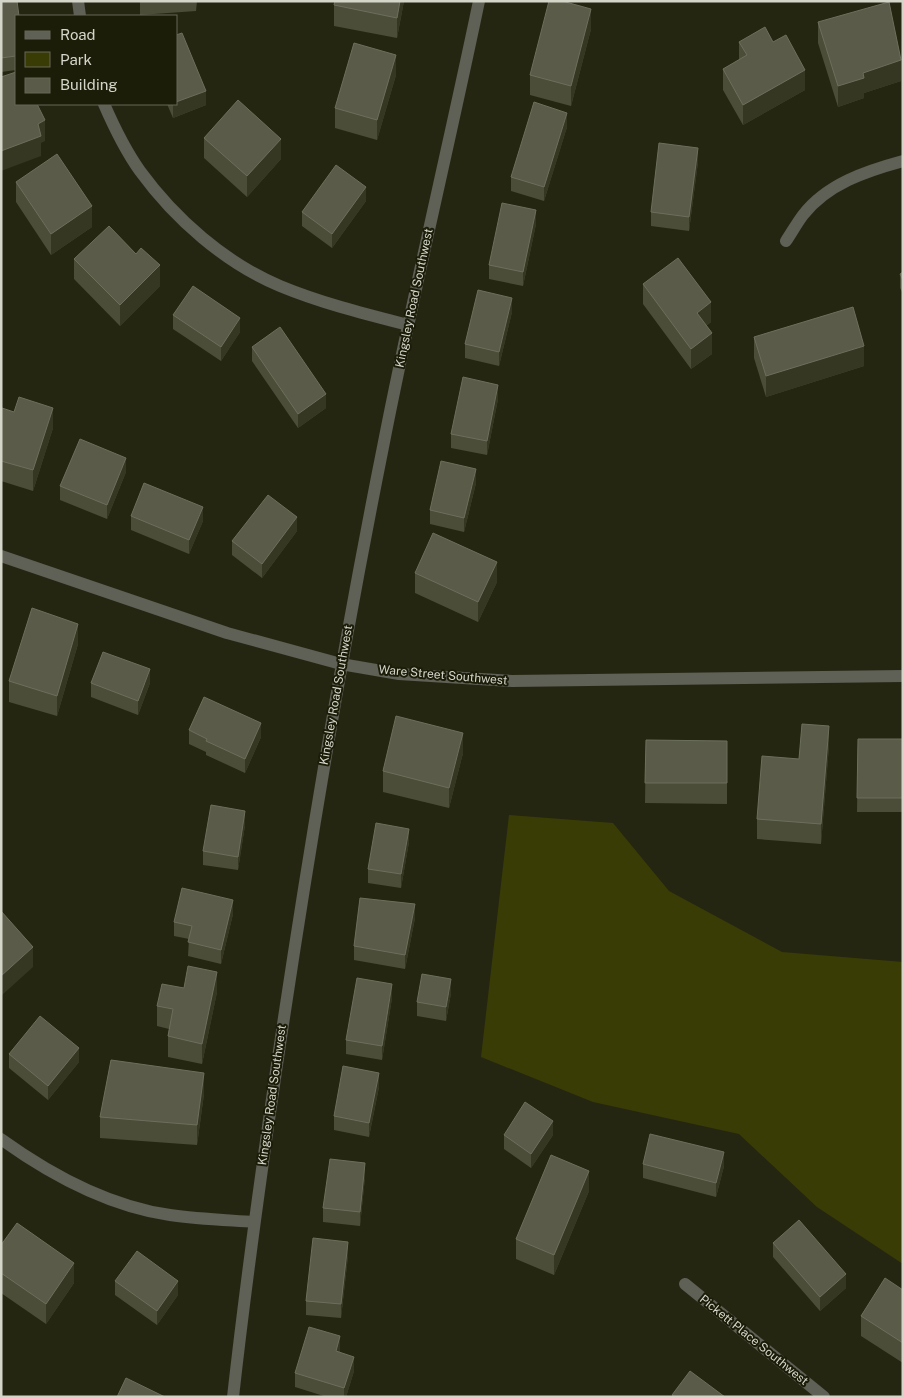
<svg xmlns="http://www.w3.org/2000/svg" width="904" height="1398" font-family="'Public Sans',sans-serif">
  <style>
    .green { fill: #3a3c06 }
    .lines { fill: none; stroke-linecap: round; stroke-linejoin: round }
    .minor { stroke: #5f6056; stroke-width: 12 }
    .tertiary { stroke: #5f6056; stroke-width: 12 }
    .wall { fill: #4b4d39 }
    .shaded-wall { fill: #363723 }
    .building { fill: #5a5c49; stroke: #6d6f5d }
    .labels { text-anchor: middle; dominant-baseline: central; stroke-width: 4; stroke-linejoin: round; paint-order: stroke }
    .street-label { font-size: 12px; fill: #d5d6ca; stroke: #1c1d09 }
  </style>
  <rect width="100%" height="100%" fill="#252612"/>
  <path class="green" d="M 509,815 L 613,823 L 669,891 L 782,952 L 903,962 L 903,1264 L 817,1207 L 739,1134 L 593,1102 L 481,1057 Z"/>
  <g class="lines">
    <g class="minor">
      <path d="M 78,1 L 80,16"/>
      <path d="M 104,104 C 114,127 125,150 140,171 C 175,219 225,263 280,286 C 321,303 365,314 408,325"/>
      <path d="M 786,241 C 792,232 797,223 803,215 C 827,184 866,171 903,161"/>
      <path d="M 1,556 L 227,633 L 341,664 L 399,674 L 512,681 L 903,676"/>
      <path d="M 1,1139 C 51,1175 108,1206 170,1215 C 198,1219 226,1220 254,1222"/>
      <path d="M 685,1284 L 824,1397"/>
    </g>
    <path class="tertiary" d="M 233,1397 C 246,1281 262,1166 279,1051 C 309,849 343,647 383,447 C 412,298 448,150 479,1"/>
  </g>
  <g class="wall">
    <path d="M 1,1 L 16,16 L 16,70 L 1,72 Z"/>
    <path d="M 140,1 L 197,1 L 196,11 L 140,15 Z"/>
    <path d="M 335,1 L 404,1 L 397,38 L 334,26 L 334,5 Z"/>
    <path d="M 818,22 L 901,81 L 864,93 L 864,98 L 838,107 L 818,43 Z"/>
    <path d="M 591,29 L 571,106 L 530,95 L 530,75 Z"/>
    <path d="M 739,42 L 773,42 L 805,90 L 743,125 L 723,90 L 723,69 L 739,60 Z"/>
    <path d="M 396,75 L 377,140 L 335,128 L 335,108 Z"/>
    <path d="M 167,104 L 176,104 L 206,105 L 173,118 Z"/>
    <path d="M 567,127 L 544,201 L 511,191 L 511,177 Z"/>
    <path d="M 204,138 L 281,159 L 247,197 L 204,158 Z"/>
    <path d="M 698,162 L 689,231 L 651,226 L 651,212 Z"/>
    <path d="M 16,182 L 92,227 L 51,255 L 16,202 Z"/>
    <path d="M 366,201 L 332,248 L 302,226 L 302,212 Z"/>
    <path d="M 536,224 L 523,286 L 489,279 L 489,265 Z"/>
    <path d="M 74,259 L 160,286 L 120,326 L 74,279 Z"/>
    <path d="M 903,272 L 903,294 L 900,288 L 900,274 Z"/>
    <path d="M 643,284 L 711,322 L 706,326 L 712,354 L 691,369 L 643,304 Z"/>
    <path d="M 512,312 L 499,366 L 465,358 L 465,344 Z"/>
    <path d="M 173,315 L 240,332 L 221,361 L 173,329 Z"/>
    <path d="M 754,337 L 864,366 L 766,397 L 754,358 Z"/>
    <path d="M 252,347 L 326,408 L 298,428 L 252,361 Z"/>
    <path d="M 498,399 L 487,455 L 451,448 L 451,434 Z"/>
    <path d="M 1,409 L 53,428 L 33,491 L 1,481 Z"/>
    <path d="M 126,472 L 107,519 L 60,500 L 60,486 Z"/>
    <path d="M 476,483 L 464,532 L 430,524 L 430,510 Z"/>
    <path d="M 131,516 L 203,521 L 189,554 L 131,530 Z"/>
    <path d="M 297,531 L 262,578 L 232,555 L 232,541 Z"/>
    <path d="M 415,573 L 497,582 L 478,622 L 415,593 Z"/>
    <path d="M 78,644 L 57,716 L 9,702 L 9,681 Z"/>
    <path d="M 91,683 L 150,683 L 138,715 L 91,697 Z"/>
    <path d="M 189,730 L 261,737 L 245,773 L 206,755 L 206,752 L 189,744 Z"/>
    <path d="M 858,739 L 903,739 L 903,812 L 857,812 Z"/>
    <path d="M 646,740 L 727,741 L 727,804 L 645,803 Z"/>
    <path d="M 829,746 L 821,844 L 757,839 L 757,819 Z"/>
    <path d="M 463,753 L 449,808 L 383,792 L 383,771 Z"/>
    <path d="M 245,825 L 238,870 L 203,865 L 203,851 Z"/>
    <path d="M 409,842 L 401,888 L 368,883 L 368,869 Z"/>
    <path d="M 233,914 L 221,964 L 188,956 L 189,939 L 174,936 L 174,922 Z"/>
    <path d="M 415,918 L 405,969 L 354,960 L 354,946 Z"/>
    <path d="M 184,988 L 217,992 L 202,1064 L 168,1057 L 168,1036 L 169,1029 L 157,1026 L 157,1006 Z"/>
    <path d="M 451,993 L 446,1021 L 417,1016 L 417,1002 Z"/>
    <path d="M 392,998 L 382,1060 L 346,1054 L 346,1040 Z"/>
    <path d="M 9,1054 L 79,1062 L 48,1100 L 9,1068 Z"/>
    <path d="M 379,1087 L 369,1137 L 334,1130 L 334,1116 Z"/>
    <path d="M 204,1094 L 197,1145 L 100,1138 L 100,1117 Z"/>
    <path d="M 504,1135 L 553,1135 L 531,1168 L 504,1149 Z"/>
    <path d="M 643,1164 L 724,1166 L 716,1197 L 643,1178 Z"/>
    <path d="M 365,1177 L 360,1226 L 323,1222 L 323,1208 Z"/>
    <path d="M 589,1191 L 554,1275 L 516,1259 L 516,1239 Z"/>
    <path d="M 773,1243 L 846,1288 L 820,1311 L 773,1257 Z"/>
    <path d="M 1,1245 L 74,1283 L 46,1324 L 1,1293 Z"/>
    <path d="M 348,1256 L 341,1318 L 306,1315 L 306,1301 Z"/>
    <path d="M 115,1281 L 178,1295 L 157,1325 L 115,1295 Z"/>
    <path d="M 903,1290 L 903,1363 L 861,1336 L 861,1316 Z"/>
    <path d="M 340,1350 L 340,1352 L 354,1371 L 346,1397 L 327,1397 L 295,1387 L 295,1373 Z"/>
  </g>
  <g class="shaded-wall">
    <path d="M 400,1 L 404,1 L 397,38 L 397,18 Z"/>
    <path d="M 591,9 L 591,29 L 571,106 L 571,86 Z"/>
    <path d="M 396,55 L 396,75 L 377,140 L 377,120 Z"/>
    <path d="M 901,60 L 901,81 L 864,93 L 864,98 L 838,107 L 838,86 L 863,73 Z"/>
    <path d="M 805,70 L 805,90 L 743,125 L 743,105 Z"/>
    <path d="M 206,91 L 206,105 L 173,118 L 173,104 L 176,104 L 176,102 Z"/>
    <path d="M 567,113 L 567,127 L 544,201 L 544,187 Z"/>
    <path d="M 45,120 L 45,141 L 41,143 L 41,156 L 1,171 L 1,151 L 38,124 Z"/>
    <path d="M 281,139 L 281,159 L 247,197 L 247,176 Z"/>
    <path d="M 698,148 L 698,162 L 689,231 L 689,217 Z"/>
    <path d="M 366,187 L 366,201 L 332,248 L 332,234 Z"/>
    <path d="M 92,206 L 92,227 L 51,255 L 51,234 Z"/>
    <path d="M 536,210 L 536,224 L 523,286 L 523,272 Z"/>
    <path d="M 160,265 L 160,286 L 120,326 L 120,305 Z"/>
    <path d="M 512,298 L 512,312 L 499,366 L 499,352 Z"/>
    <path d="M 711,302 L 711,322 L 697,333 L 697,313 Z"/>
    <path d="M 240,318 L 240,332 L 221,361 L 221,347 Z"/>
    <path d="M 712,333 L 712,354 L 691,369 L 691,349 Z"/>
    <path d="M 864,346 L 864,366 L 766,397 L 766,376 Z"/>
    <path d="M 498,385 L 498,399 L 487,455 L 487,441 Z"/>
    <path d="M 326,394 L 326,408 L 298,428 L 298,414 Z"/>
    <path d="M 53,408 L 53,428 L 33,491 L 33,470 Z"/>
    <path d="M 126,458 L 126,472 L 107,519 L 107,505 Z"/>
    <path d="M 476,469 L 476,483 L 464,532 L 464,518 Z"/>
    <path d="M 203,507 L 203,521 L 189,554 L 189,540 Z"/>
    <path d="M 297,517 L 297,531 L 262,578 L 262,564 Z"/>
    <path d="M 497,562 L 497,582 L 478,622 L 478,602 Z"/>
    <path d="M 78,624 L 78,644 L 57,716 L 57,696 Z"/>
    <path d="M 150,669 L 150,683 L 138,715 L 138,701 Z"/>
    <path d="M 261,723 L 261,737 L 245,773 L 245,759 Z"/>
    <path d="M 829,726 L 829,746 L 821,844 L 821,824 Z"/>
    <path d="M 463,733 L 463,753 L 449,808 L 449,788 Z"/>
    <path d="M 245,811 L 245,825 L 238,870 L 238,857 Z"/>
    <path d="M 409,829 L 409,842 L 401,888 L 401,874 Z"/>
    <path d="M 233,900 L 233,914 L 221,964 L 221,950 Z"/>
    <path d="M 415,904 L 415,918 L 405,969 L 405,955 Z"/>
    <path d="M 33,947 L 33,967 L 1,996 L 1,976 Z"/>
    <path d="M 217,972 L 217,992 L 202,1064 L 202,1044 Z"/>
    <path d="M 451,979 L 451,993 L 446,1021 L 446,1007 Z"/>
    <path d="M 392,984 L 392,998 L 382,1060 L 382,1046 Z"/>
    <path d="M 79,1048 L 79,1062 L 48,1100 L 48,1086 Z"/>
    <path d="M 204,1073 L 204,1094 L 197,1145 L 197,1125 Z"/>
    <path d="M 379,1073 L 379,1087 L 369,1137 L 369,1123 Z"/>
    <path d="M 553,1121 L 553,1135 L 531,1168 L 531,1154 Z"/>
    <path d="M 724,1152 L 724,1166 L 716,1197 L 716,1183 Z"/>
    <path d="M 365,1163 L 365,1177 L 360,1226 L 360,1212 Z"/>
    <path d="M 589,1171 L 589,1191 L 554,1275 L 554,1255 Z"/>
    <path d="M 348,1242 L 348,1256 L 341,1318 L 341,1304 Z"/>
    <path d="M 74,1263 L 74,1283 L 46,1324 L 46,1304 Z"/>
    <path d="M 846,1274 L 846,1288 L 820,1311 L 820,1297 Z"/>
    <path d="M 178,1281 L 178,1295 L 157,1325 L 157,1311 Z"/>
    <path d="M 340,1336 L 340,1350 L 336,1365 L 336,1351 Z"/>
    <path d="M 354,1357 L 354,1371 L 346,1397 L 344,1397 L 344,1388 Z"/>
  </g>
  <g class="building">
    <path d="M 1,1 L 17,1 L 19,16 L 16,16 L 16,56 L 1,58 Z"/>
    <path d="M 335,1 L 400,1 L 397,18 L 334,5 Z"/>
    <path d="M 549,1 L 562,1 L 591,9 L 571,86 L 530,75 Z"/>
    <path d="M 889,2 L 901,60 L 863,73 L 864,78 L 838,86 L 818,22 Z"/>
    <path d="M 765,27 L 773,42 L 786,35 L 805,70 L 743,105 L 723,69 L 747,55 L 739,42 Z"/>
    <path d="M 182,33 L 206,91 L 176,102 L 176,35 Z"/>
    <path d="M 354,43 L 396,55 L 377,120 L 335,108 Z"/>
    <path d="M 16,72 L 16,104 L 37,104 L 45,120 L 38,124 L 41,136 L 1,151 L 1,77 Z"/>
    <path d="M 238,100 L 281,139 L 247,176 L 204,138 Z"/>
    <path d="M 534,102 L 567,113 L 544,187 L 511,177 Z"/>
    <path d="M 659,143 L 698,148 L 689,217 L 651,212 Z"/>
    <path d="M 57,154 L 92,206 L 51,234 L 16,182 Z"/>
    <path d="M 336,165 L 366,187 L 332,234 L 302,212 Z"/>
    <path d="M 502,203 L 536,210 L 523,272 L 489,265 Z"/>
    <path d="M 109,226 L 136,254 L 141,248 L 160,265 L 120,305 L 74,259 Z"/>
    <path d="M 678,258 L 711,302 L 697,313 L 712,333 L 691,349 L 643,284 Z"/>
    <path d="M 903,272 L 903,280 L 900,274 Z"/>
    <path d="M 193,286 L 240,318 L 221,347 L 173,315 Z"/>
    <path d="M 478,290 L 512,298 L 499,352 L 465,344 Z"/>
    <path d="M 853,307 L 864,346 L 766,376 L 754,337 Z"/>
    <path d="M 280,327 L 326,394 L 298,414 L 252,347 Z"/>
    <path d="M 463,377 L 498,385 L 487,441 L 451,434 Z"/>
    <path d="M 19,397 L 53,408 L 33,470 L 1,461 L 1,409 L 2,408 L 14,412 Z"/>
    <path d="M 80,439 L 126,458 L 107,505 L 60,486 Z"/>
    <path d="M 441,461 L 476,469 L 464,518 L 430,510 Z"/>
    <path d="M 144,483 L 203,507 L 189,540 L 131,516 Z"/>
    <path d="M 268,495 L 297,517 L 262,564 L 232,541 Z"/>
    <path d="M 433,533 L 497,562 L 478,602 L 415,573 Z"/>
    <path d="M 32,608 L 78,624 L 57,696 L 9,681 Z"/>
    <path d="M 103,652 L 150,669 L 138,701 L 91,683 Z"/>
    <path d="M 204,697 L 261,723 L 245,759 L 206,741 L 207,739 L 189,730 Z"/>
    <path d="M 396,716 L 463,733 L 449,788 L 383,771 Z"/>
    <path d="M 802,724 L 829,726 L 821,824 L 757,819 L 762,756 L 799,759 Z"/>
    <path d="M 858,739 L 903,739 L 903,798 L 857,798 Z"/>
    <path d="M 646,740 L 727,741 L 727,783 L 645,783 Z"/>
    <path d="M 211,805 L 245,811 L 238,857 L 203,851 Z"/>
    <path d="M 376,823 L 409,829 L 401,874 L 368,869 Z"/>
    <path d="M 182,888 L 233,900 L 221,950 L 188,942 L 192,926 L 174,922 Z"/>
    <path d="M 360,898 L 415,904 L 405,955 L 354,946 Z"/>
    <path d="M 1,911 L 33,947 L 1,976 Z"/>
    <path d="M 188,966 L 217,972 L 202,1044 L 168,1036 L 173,1009 L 157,1006 L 162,984 L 184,988 Z"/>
    <path d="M 422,974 L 451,979 L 446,1007 L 417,1002 Z"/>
    <path d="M 357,978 L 392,984 L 382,1046 L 346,1040 Z"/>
    <path d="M 40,1016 L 79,1048 L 48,1086 L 9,1054 Z"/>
    <path d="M 111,1060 L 204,1073 L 197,1125 L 100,1117 Z"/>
    <path d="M 343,1066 L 379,1073 L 369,1123 L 334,1116 Z"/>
    <path d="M 525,1102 L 553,1121 L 531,1154 L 504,1135 Z"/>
    <path d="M 650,1134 L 724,1152 L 716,1183 L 643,1164 Z"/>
    <path d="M 551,1155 L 589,1171 L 554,1255 L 516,1239 Z"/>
    <path d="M 330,1159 L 365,1163 L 360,1212 L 323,1208 Z"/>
    <path d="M 799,1220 L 846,1274 L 820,1297 L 773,1243 Z"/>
    <path d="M 17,1223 L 74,1263 L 46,1304 L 1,1273 L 1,1245 Z"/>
    <path d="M 313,1238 L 348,1242 L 341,1304 L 306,1301 Z"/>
    <path d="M 137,1251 L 178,1281 L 157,1311 L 115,1281 Z"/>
    <path d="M 885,1278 L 903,1290 L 903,1343 L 861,1316 Z"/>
    <path d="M 309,1327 L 340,1336 L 336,1351 L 354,1357 L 344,1388 L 295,1373 Z"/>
    <path d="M 690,1371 L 725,1397 L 675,1397 L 672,1395 Z"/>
    <path d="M 126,1378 L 165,1397 L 117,1397 Z"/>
  </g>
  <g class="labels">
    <g class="street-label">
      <text transform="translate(414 298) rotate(-78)">Kingsley Road Southwest</text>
      <text transform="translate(443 675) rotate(5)">Ware Street Southwest</text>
      <text transform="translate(336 695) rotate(-80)">Kingsley Road Southwest</text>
      <text transform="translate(272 1095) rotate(-82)">Kingsley Road Southwest</text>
      <text transform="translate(754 1340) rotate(39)">Pickett Place Southwest</text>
    </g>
  </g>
  <rect width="904" height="1398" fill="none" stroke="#d5d6ca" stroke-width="5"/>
  <rect x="15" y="15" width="162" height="90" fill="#1c1d09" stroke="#666756"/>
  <rect x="25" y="31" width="25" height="8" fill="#5f6056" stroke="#666756"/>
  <text x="60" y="40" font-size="15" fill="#d5d6ca">Road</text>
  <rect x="25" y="52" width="25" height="15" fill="#3a3c06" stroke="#666756"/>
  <text x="60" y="65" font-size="15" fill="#d5d6ca">Park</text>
  <rect x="25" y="78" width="25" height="15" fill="#5a5c49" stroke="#666756"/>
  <text x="60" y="90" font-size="15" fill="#d5d6ca">Building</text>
</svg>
